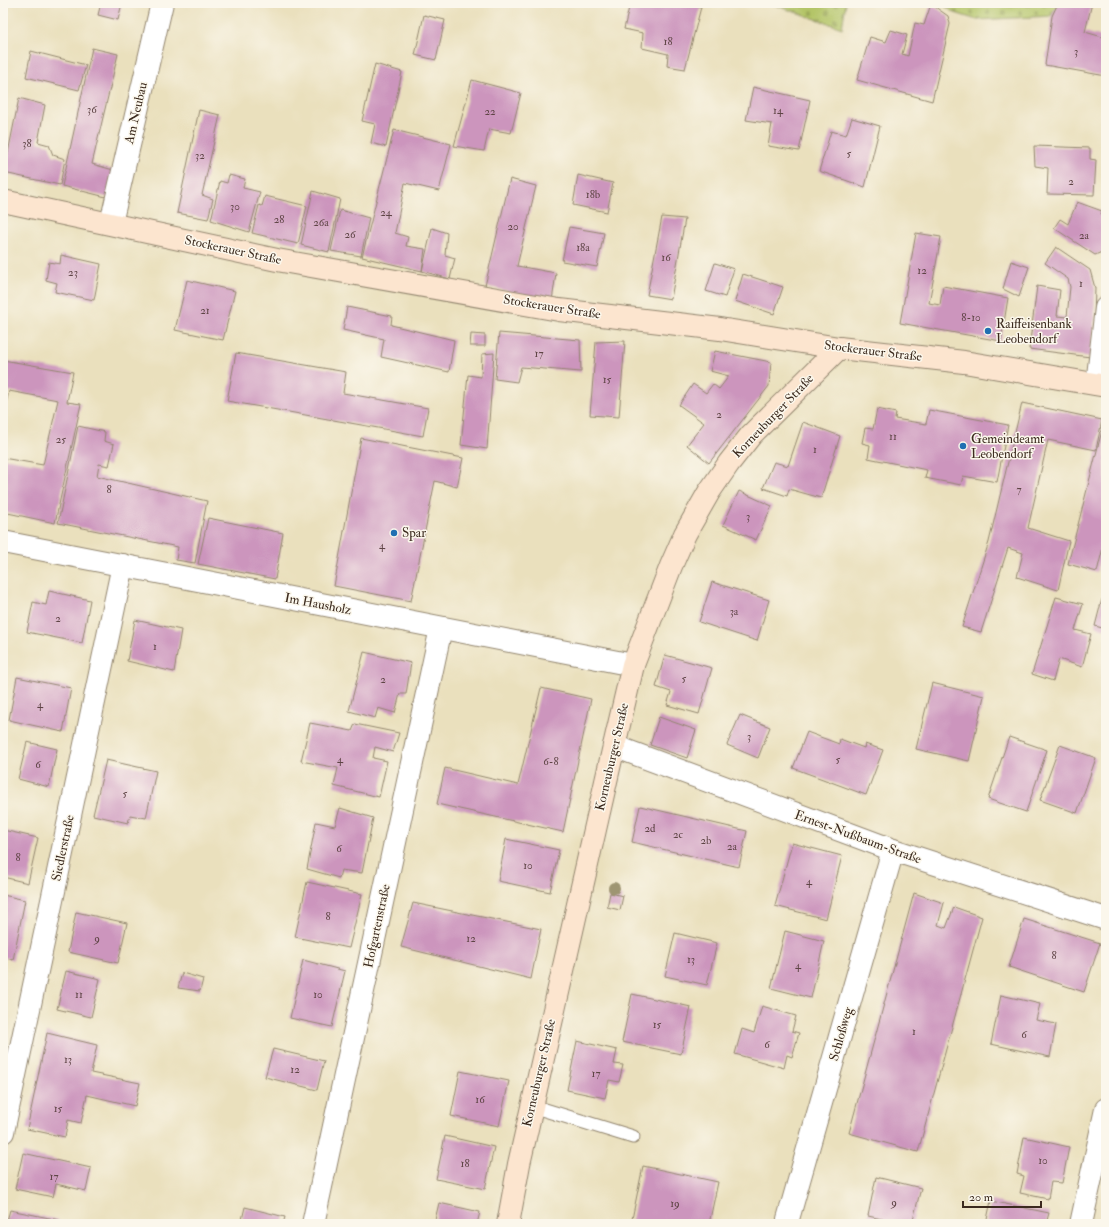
<svg xmlns="http://www.w3.org/2000/svg" width="1109" height="1227" font-family="'IM FELL Double Pica',serif">
  <style>
    .cemetery { fill: url(#cemetery-stones); stroke: #787843 }
    .building { fill: #cc95bd }
    .lines { fill: none; stroke-linecap: round; stroke-linejoin: round }
    .lane-casing { stroke: #92856e; stroke-width: 15 }
    .street-casing { stroke: #92856e; stroke-width: 24 }
    .secondary-casing { stroke: #92856e; stroke-width: 24 }
    .lane { stroke: #fff; stroke-width: 13 }
    .street { stroke: #fff; stroke-width: 22 }
    .secondary { stroke: #fce5cf; stroke-width: 22 }
    .tree { fill: #9e9572 }
    .poi-dot { fill: #1f6fb2; stroke: #fbf7ec; stroke-width: 1.5 }
    .labels { text-anchor: middle; dominant-baseline: central; stroke-width: 3; stroke-linejoin: round; paint-order: stroke }
    .number-label { font-size: 11px; fill: #5f4546 }
    .street-label { font-size: 13px; fill: #3b2a1e; stroke: #fbf7ec }
    .poi-label { font-size: 13px; fill: #3b2a1e; stroke: #fbf7ec; text-anchor: start }
  </style>
  <defs>
    <pattern id="cemetery-stones" width="16" height="16" patternUnits="userSpaceOnUse"><rect width="16" height="16" fill="#b4c568"/><path d="M2 7V4a2 2 0 0 1 4 0v3zM10 15v-3a2 2 0 0 1 4 0v3z" fill="#9ca95a"/></pattern>
  </defs>
  <rect width="100%" height="100%" fill="#fbf7ec"/>
  <filter id="ink" filterUnits="userSpaceOnUse"><feTurbulence type="fractalNoise" baseFrequency=".025" numOctaves="2"/><feDisplacementMap in="SourceGraphic" scale="8" xChannelSelector="R" yChannelSelector="G"/><feConvolveMatrix kernelMatrix="1 2 1 2 8 2 1 2 1" color-interpolation-filters="sRGB"/></filter>
  <filter id="wash" filterUnits="userSpaceOnUse"><feTurbulence type="fractalNoise" baseFrequency=".012" numOctaves="4" result="noise"/><feDisplacementMap in="SourceGraphic" scale="16" xChannelSelector="R" yChannelSelector="G"/><feGaussianBlur stdDeviation="0.9" result="paint"/><feColorMatrix in="noise" values="0 0 0 0 0 0 0 0 0 0 0 0 0 0 0 0 0 1.4 0 .05"/><feComposite in="paint" operator="in"/></filter>
  <g filter="url(#wash)">
    <rect width="100%" height="100%" fill="#eae0bd"/>
    <g class="cemetery">
      <path d="M 769,3 L 846,3 L 842,28 Z"/>
      <path d="M 940,3 L 1058,3 L 1052,16 L 977,20 L 955,13 Z"/>
    </g>
    <g id="blocks">
      <g class="building">
        <path d="M 101,3 L 122,3 L 118,20 L 98,15 Z"/>
        <path d="M 630,3 L 686,3 L 701,7 L 685,69 L 667,66 L 668,54 L 642,48 L 643,33 L 624,29 Z"/>
        <path d="M 1058,3 L 1092,3 L 1085,32 L 1106,38 L 1106,76 L 1045,65 L 1052,16 Z"/>
        <path d="M 931,4 L 948,16 L 950,24 L 932,101 L 857,80 L 870,37 L 886,42 L 891,30 L 907,35 L 902,54 L 908,56 L 915,23 L 924,25 Z"/>
        <path d="M 424,15 L 445,20 L 436,60 L 415,55 Z"/>
        <path d="M 92,48 L 118,54 L 92,164 L 117,171 L 110,198 L 62,186 Z"/>
        <path d="M 31,51 L 86,65 L 79,90 L 26,77 Z"/>
        <path d="M 375,64 L 402,72 L 386,147 L 371,143 L 375,124 L 362,121 Z"/>
        <path d="M 472,80 L 521,93 L 511,133 L 489,129 L 484,151 L 454,146 Z"/>
        <path d="M 753,87 L 810,100 L 799,151 L 768,146 L 772,124 L 746,120 Z"/>
        <path d="M 19,98 L 45,105 L 38,142 L 49,145 L 53,155 L 65,159 L 60,185 L 4,173 Z"/>
        <path d="M 199,110 L 220,115 L 202,195 L 213,199 L 208,219 L 177,213 Z"/>
        <path d="M 852,118 L 880,126 L 865,187 L 819,171 L 831,131 L 846,135 Z"/>
        <path d="M 394,130 L 451,144 L 439,191 L 405,183 L 395,233 L 408,237 L 406,246 L 425,249 L 422,271 L 362,257 Z"/>
        <path d="M 1034,146 L 1090,148 L 1090,159 L 1096,160 L 1094,195 L 1047,194 L 1048,168 L 1035,166 Z"/>
        <path d="M 229,175 L 245,179 L 243,188 L 260,192 L 249,232 L 211,220 L 220,181 L 227,183 Z"/>
        <path d="M 578,175 L 613,183 L 607,212 L 573,205 Z"/>
        <path d="M 510,179 L 536,186 L 517,266 L 556,273 L 552,301 L 485,286 Z"/>
        <path d="M 313,191 L 340,199 L 329,252 L 301,245 Z"/>
        <path d="M 265,196 L 307,206 L 298,244 L 252,233 L 259,205 L 262,206 Z"/>
        <path d="M 1077,202 L 1102,211 L 1101,214 L 1106,216 L 1106,241 L 1104,251 L 1095,255 L 1054,228 L 1060,219 L 1068,224 Z"/>
        <path d="M 340,210 L 369,218 L 361,256 L 331,251 Z"/>
        <path d="M 662,217 L 685,219 L 671,299 L 647,295 Z"/>
        <path d="M 569,227 L 604,233 L 597,267 L 562,261 Z"/>
        <path d="M 432,228 L 447,233 L 445,255 L 455,258 L 450,279 L 422,271 Z"/>
        <path d="M 916,233 L 941,237 L 929,303 L 940,305 L 943,286 L 1008,298 L 1001,341 L 900,323 Z"/>
        <path d="M 1056,247 L 1090,270 L 1095,288 L 1094,321 L 1090,357 L 1029,349 L 1037,286 L 1060,290 L 1057,316 L 1067,317 L 1070,287 L 1068,279 L 1045,263 Z"/>
        <path d="M 61,255 L 101,264 L 94,300 L 55,292 L 57,283 L 46,280 L 49,262 L 60,264 Z"/>
        <path d="M 1011,261 L 1029,267 L 1019,297 L 1003,289 Z"/>
        <path d="M 715,263 L 734,269 L 725,297 L 706,291 Z"/>
        <path d="M 743,274 L 783,287 L 774,314 L 735,301 Z"/>
        <path d="M 187,280 L 235,291 L 223,340 L 175,330 Z"/>
        <path d="M 347,307 L 392,316 L 391,325 L 454,340 L 449,372 L 381,357 L 384,339 L 343,330 Z"/>
        <path d="M 499,333 L 580,340 L 581,372 L 521,367 L 517,382 L 495,379 Z"/>
        <path d="M 471,334 L 485,335 L 485,346 L 470,346 Z"/>
        <path d="M 625,341 L 619,417 L 590,415 L 596,342 Z"/>
        <path d="M 715,351 L 771,362 L 769,386 L 709,463 L 687,445 L 704,423 L 679,405 L 693,384 L 706,393 L 713,384 L 719,389 L 729,376 L 710,371 Z"/>
        <path d="M 236,353 L 346,372 L 343,393 L 428,408 L 423,436 L 227,401 Z"/>
        <path d="M 494,353 L 487,449 L 461,445 L 468,375 L 481,377 L 482,354 Z"/>
        <path d="M 3,360 L 73,372 L 67,402 L 81,404 L 55,523 L 3,512 L 3,458 L 43,465 L 58,400 L 9,391 L 3,416 Z"/>
        <path d="M 1022,403 L 1102,420 L 1096,450 L 1048,440 L 1028,528 L 1069,541 L 1058,590 L 1017,577 L 1023,553 L 1008,548 L 981,632 L 962,627 L 989,542 Z"/>
        <path d="M 877,409 L 896,413 L 895,419 L 926,424 L 929,410 L 1008,425 L 997,482 L 963,476 L 961,485 L 925,478 L 927,470 L 868,458 L 870,445 L 862,443 L 865,428 L 873,429 Z"/>
        <path d="M 1105,419 L 1106,535 L 1097,572 L 1068,564 Z"/>
        <path d="M 803,422 L 840,436 L 821,498 L 789,489 L 787,496 L 763,488 L 774,462 L 788,466 Z"/>
        <path d="M 78,426 L 105,432 L 104,441 L 114,444 L 109,466 L 99,464 L 97,476 L 207,501 L 195,563 L 176,560 L 178,547 L 58,523 Z"/>
        <path d="M 361,438 L 463,458 L 457,487 L 435,481 L 411,601 L 334,586 Z"/>
        <path d="M 739,491 L 772,506 L 756,540 L 723,525 Z"/>
        <path d="M 208,518 L 283,533 L 275,579 L 198,564 Z"/>
        <path d="M 712,582 L 769,600 L 757,641 L 699,622 Z"/>
        <path d="M 49,591 L 90,600 L 82,643 L 27,632 L 33,602 L 46,605 Z"/>
        <path d="M 1056,597 L 1083,604 L 1075,630 L 1091,634 L 1082,667 L 1059,659 L 1053,681 L 1032,674 Z"/>
        <path d="M 1102,599 L 1106,600 L 1106,629 L 1095,626 Z"/>
        <path d="M 135,620 L 181,630 L 174,672 L 127,661 Z"/>
        <path d="M 364,652 L 411,663 L 406,694 L 400,694 L 395,713 L 378,708 L 375,718 L 349,711 Z"/>
        <path d="M 665,655 L 712,668 L 699,714 L 667,705 L 671,692 L 656,687 Z"/>
        <path d="M 17,677 L 71,688 L 63,732 L 9,720 Z"/>
        <path d="M 932,683 L 984,696 L 969,761 L 916,749 Z"/>
        <path d="M 541,688 L 591,699 L 563,832 L 437,804 L 445,768 L 518,785 Z"/>
        <path d="M 740,715 L 770,727 L 758,758 L 727,745 Z"/>
        <path d="M 659,717 L 696,730 L 687,758 L 650,745 Z"/>
        <path d="M 310,723 L 352,731 L 355,724 L 399,733 L 393,752 L 375,747 L 373,758 L 387,761 L 379,797 L 334,786 L 338,768 L 301,761 Z"/>
        <path d="M 807,732 L 839,744 L 840,739 L 864,748 L 865,744 L 883,750 L 866,795 L 793,768 Z"/>
        <path d="M 1009,737 L 1047,750 L 1026,812 L 988,799 Z"/>
        <path d="M 27,742 L 57,749 L 49,787 L 18,779 Z"/>
        <path d="M 1060,745 L 1096,758 L 1077,813 L 1040,800 Z"/>
        <path d="M 106,760 L 156,771 L 146,818 L 130,815 L 128,823 L 93,815 Z"/>
        <path d="M 640,806 L 747,831 L 739,867 L 632,842 Z"/>
        <path d="M 340,808 L 373,818 L 362,873 L 341,870 L 339,878 L 307,869 L 316,822 L 335,826 Z"/>
        <path d="M 3,830 L 38,838 L 28,883 L 3,877 Z"/>
        <path d="M 506,839 L 559,850 L 550,892 L 498,881 Z"/>
        <path d="M 792,843 L 842,856 L 826,919 L 775,906 Z"/>
        <path d="M 307,882 L 362,894 L 349,948 L 295,937 Z"/>
        <path d="M 610,893 L 623,896 L 620,910 L 607,907 Z"/>
        <path d="M 914,893 L 944,903 L 938,925 L 946,928 L 954,907 L 982,917 L 918,1152 L 849,1133 Z"/>
        <path d="M 3,895 L 25,900 L 13,960 L 3,957 Z"/>
        <path d="M 413,903 L 541,929 L 531,979 L 401,947 Z"/>
        <path d="M 76,912 L 127,923 L 118,963 L 68,952 Z"/>
        <path d="M 1024,919 L 1100,943 L 1084,992 L 1009,967 Z"/>
        <path d="M 785,931 L 824,941 L 811,998 L 771,988 Z"/>
        <path d="M 675,933 L 717,943 L 707,985 L 665,976 Z"/>
        <path d="M 303,960 L 345,971 L 332,1027 L 290,1018 Z"/>
        <path d="M 66,971 L 100,979 L 91,1017 L 57,1009 Z"/>
        <path d="M 182,973 L 203,979 L 200,991 L 178,988 Z"/>
        <path d="M 632,994 L 691,1007 L 681,1054 L 622,1042 Z"/>
        <path d="M 1001,995 L 1040,1004 L 1036,1020 L 1056,1024 L 1050,1057 L 991,1044 Z"/>
        <path d="M 762,1006 L 796,1016 L 792,1031 L 799,1033 L 792,1057 L 787,1055 L 784,1068 L 735,1054 L 742,1029 L 754,1033 Z"/>
        <path d="M 47,1033 L 97,1045 L 91,1073 L 140,1083 L 135,1106 L 87,1095 L 81,1123 L 68,1120 L 65,1137 L 27,1129 Z"/>
        <path d="M 577,1041 L 617,1050 L 614,1064 L 623,1065 L 619,1082 L 609,1080 L 605,1098 L 567,1090 Z"/>
        <path d="M 273,1049 L 324,1061 L 317,1090 L 265,1077 Z"/>
        <path d="M 460,1071 L 509,1081 L 499,1126 L 451,1116 Z"/>
        <path d="M 445,1136 L 494,1147 L 485,1189 L 436,1179 Z"/>
        <path d="M 1024,1137 L 1069,1147 L 1062,1183 L 1051,1182 L 1048,1199 L 1020,1193 L 1024,1176 L 1017,1174 Z"/>
        <path d="M 23,1153 L 91,1168 L 86,1191 L 56,1184 L 53,1197 L 15,1189 Z"/>
        <path d="M 643,1166 L 718,1182 L 709,1224 L 631,1224 Z"/>
        <path d="M 876,1177 L 921,1188 L 912,1224 L 904,1224 L 868,1216 Z"/>
        <path d="M 991,1201 L 1049,1213 L 1046,1224 L 986,1224 Z"/>
        <path d="M 439,1203 L 480,1212 L 477,1224 L 434,1224 Z"/>
        <path d="M 245,1207 L 285,1217 L 283,1224 L 241,1224 Z"/>
        <path d="M 10,1210 L 59,1220 L 58,1224 L 6,1224 Z"/>
      </g>
    </g>
  </g>
  <g filter="url(#ink)">
    <use href="#blocks" fill-opacity="0" stroke="#92856e" stroke-width="1"/>
    <g class="lines">
      <g class="lane-casing">
        <path id="lane" d="M 532,1106 L 633,1137"/>
      </g>
      <g class="street-casing">
        <g id="street">
          <path d="M 111,223 L 162,3"/>
          <path d="M 1097,384 L 1106,308"/>
          <path d="M 3,542 L 633,665"/>
          <path d="M 614,746 L 893,850 L 1106,919"/>
          <path d="M 3,1132 L 123,565"/>
          <path d="M 788,1219 L 893,850"/>
          <path d="M 313,1224 L 441,628"/>
          <path d="M 1081,1224 L 1106,1109"/>
        </g>
      </g>
      <g class="secondary-casing">
        <g id="secondary">
          <path d="M 3,201 L 277,260 L 559,310 L 720,329 L 839,348 L 964,362 L 1106,386"/>
          <path d="M 508,1224 L 519,1164 L 614,746 L 633,665 L 671,566 L 685,534 L 709,492 L 729,463 L 751,435 L 839,348"/>
        </g>
      </g>
      <use href="#lane" class="lane"/>
      <use href="#street" class="street"/>
      <use href="#secondary" class="secondary"/>
    </g>
    <circle class="tree" cx="614" cy="888" r="6"/>
  </g>
  <g class="poi-dot">
    <circle cx="988" cy="331" r="4"/>
    <circle cx="963" cy="446" r="4"/>
    <circle cx="394" cy="533" r="4"/>
  </g>
  <g class="labels">
    <g class="number-label">
      <text x="668" y="41">18</text>
      <text x="1076" y="51">3</text>
      <text x="92" y="109">36</text>
      <text x="778" y="110">14</text>
      <text x="490" y="111">22</text>
      <text x="27" y="143">38</text>
      <text x="849" y="153">5</text>
      <text x="200" y="155">32</text>
      <text x="1071" y="181">2</text>
      <text x="593" y="194">18b</text>
      <text x="235" y="206">30</text>
      <text x="386" y="212">24</text>
      <text x="279" y="219">28</text>
      <text x="321" y="222">26a</text>
      <text x="513" y="226">20</text>
      <text x="350" y="234">26</text>
      <text x="1084" y="235">2a</text>
      <text x="583" y="247">18a</text>
      <text x="666" y="257">16</text>
      <text x="922" y="270">12</text>
      <text x="73" y="272">23</text>
      <text x="1081" y="283">1</text>
      <text x="205" y="310">21</text>
      <text x="971" y="317">8-10</text>
      <text x="539" y="353">17</text>
      <text x="607" y="379">15</text>
      <text x="719" y="414">2</text>
      <text x="893" y="436">11</text>
      <text x="61" y="439">25</text>
      <text x="815" y="449">1</text>
      <text x="109" y="489">8</text>
      <text x="1019" y="489">7</text>
      <text x="748" y="516">3</text>
      <text x="382" y="545">4</text>
      <text x="734" y="611">3a</text>
      <text x="58" y="618">2</text>
      <text x="155" y="646">1</text>
      <text x="684" y="678">5</text>
      <text x="383" y="679">2</text>
      <text x="40" y="704">4</text>
      <text x="749" y="736">3</text>
      <text x="340" y="759">4</text>
      <text x="838" y="759">5</text>
      <text x="551" y="761">6-8</text>
      <text x="38" y="764">6</text>
      <text x="125" y="793">5</text>
      <text x="650" y="828">2d</text>
      <text x="678" y="834">2c</text>
      <text x="706" y="840">2b</text>
      <text x="732" y="846">2a</text>
      <text x="339" y="848">6</text>
      <text x="18" y="857">8</text>
      <text x="528" y="865">10</text>
      <text x="809" y="881">4</text>
      <text x="328" y="916">8</text>
      <text x="97" y="938">9</text>
      <text x="471" y="938">12</text>
      <text x="1054" y="955">8</text>
      <text x="691" y="959">13</text>
      <text x="798" y="965">4</text>
      <text x="79" y="994">11</text>
      <text x="318" y="994">10</text>
      <text x="657" y="1024">15</text>
      <text x="914" y="1031">1</text>
      <text x="1024" y="1034">6</text>
      <text x="767" y="1044">6</text>
      <text x="68" y="1059">13</text>
      <text x="295" y="1069">12</text>
      <text x="596" y="1073">17</text>
      <text x="480" y="1099">16</text>
      <text x="58" y="1108">15</text>
      <text x="1043" y="1160">10</text>
      <text x="465" y="1163">18</text>
      <text x="54" y="1176">17</text>
      <text x="894" y="1202">9</text>
      <text x="675" y="1203">19</text>
    </g>
    <g class="street-label">
      <text transform="translate(136 113) rotate(-77)">Am Neubau</text>
      <text transform="translate(233 250) rotate(12)">Stockerauer Straße</text>
      <text transform="translate(552 307) rotate(9)">Stockerauer Straße</text>
      <text transform="translate(873 351) rotate(7)">Stockerauer Straße</text>
      <text transform="translate(773 416) rotate(-46)">Korneuburger Straße</text>
      <text transform="translate(318 604) rotate(11)">Im Hausholz</text>
      <text transform="translate(612 757) rotate(-77)">Korneuburger Straße</text>
      <text transform="translate(858 837) rotate(20)">Ernest-Nußbaum-Straße</text>
      <text transform="translate(63 848) rotate(-78)">Siedlerstraße</text>
      <text transform="translate(377 926) rotate(-78)">Hofgartenstraße</text>
      <text transform="translate(841 1034) rotate(-74)">Schloßweg</text>
      <text transform="translate(539 1073) rotate(-77)">Korneuburger Straße</text>
    </g>
    <g class="poi-label">
      <text x="996" y="324">Raiffeisenbank<tspan x="996" dy="15">Leobendorf</tspan></text>
      <text x="971" y="439">Gemeindeamt<tspan x="971" dy="15">Leobendorf</tspan></text>
      <text x="402" y="533">Spar</text>
    </g>
  </g>
  <rect width="1109" height="1227" fill="none" stroke="#fbf7ec" stroke-width="16"/>
  <path d="M963 1201v6h78v-6" fill="none" stroke="#3b2a1e" stroke-width="2"/>
  <text x="969" y="1201" font-size="12" fill="#3b2a1e" stroke="#fbf7ec" stroke-width="3" paint-order="stroke">20 m</text>
</svg>
